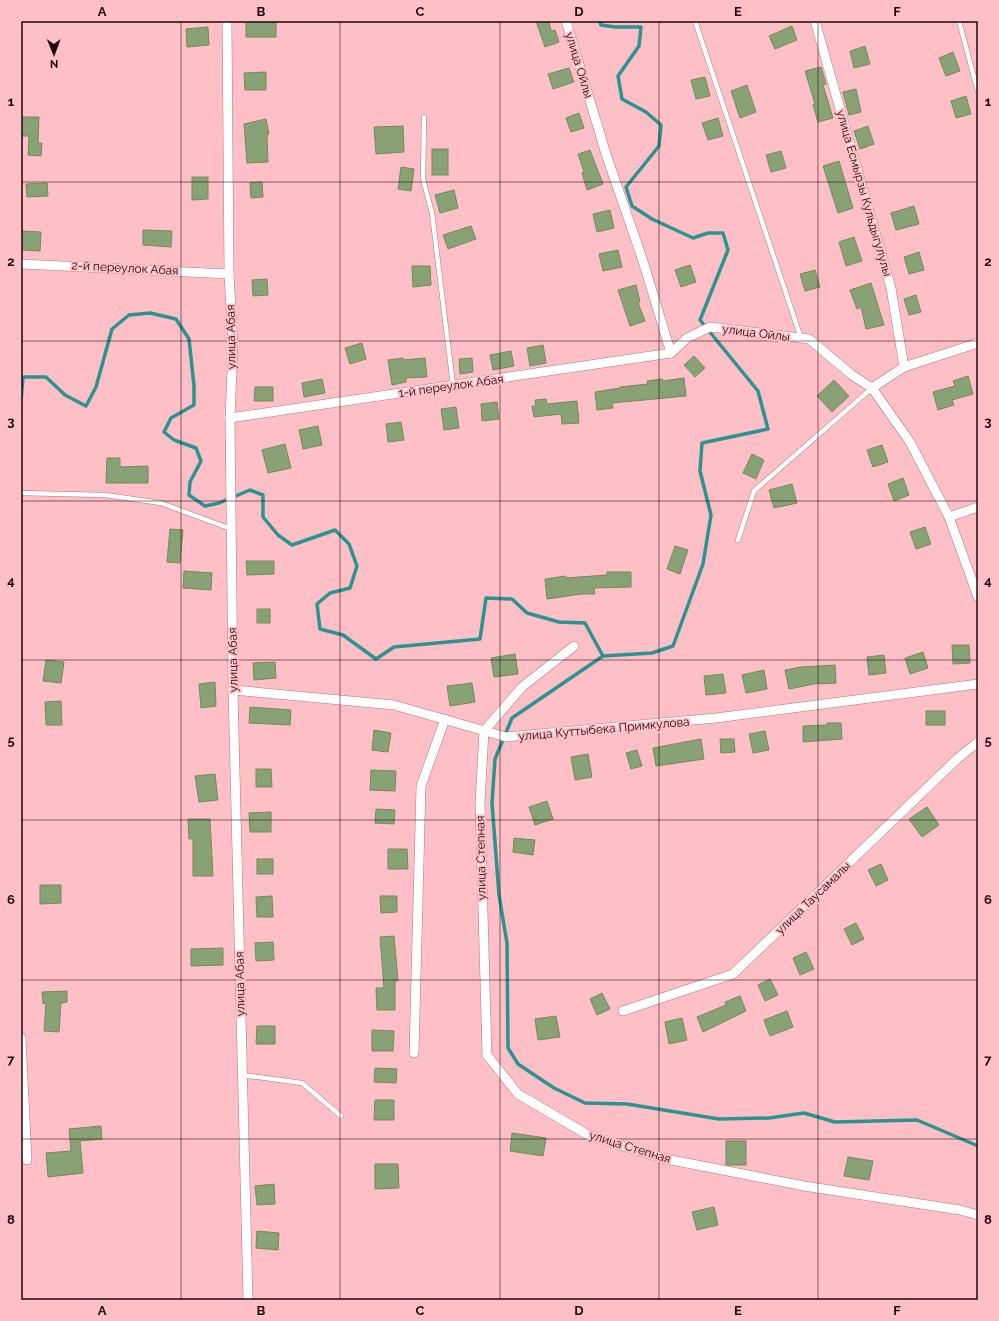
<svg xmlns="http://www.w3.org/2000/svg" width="999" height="1321" font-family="Raleway,sans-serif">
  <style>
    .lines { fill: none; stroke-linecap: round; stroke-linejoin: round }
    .stream { stroke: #2a9491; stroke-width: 3.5 }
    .building { fill: #89a275; stroke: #718a5d }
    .lane-casing { stroke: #ae767c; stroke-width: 5.5 }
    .street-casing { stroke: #ae767c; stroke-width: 10 }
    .lane { stroke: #fff; stroke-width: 4.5 }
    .street { stroke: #fff; stroke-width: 9 }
    .grid { fill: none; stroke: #1d090c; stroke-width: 1; stroke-opacity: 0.55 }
    .labels { text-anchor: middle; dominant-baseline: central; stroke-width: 4; stroke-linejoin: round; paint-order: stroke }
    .street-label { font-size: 12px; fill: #1d090c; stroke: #fec0c6 }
    .neatline { fill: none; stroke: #1d090c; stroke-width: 1.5 }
    .grid-label { font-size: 13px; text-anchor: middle; font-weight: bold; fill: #1d090c }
  </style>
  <rect width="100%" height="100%" fill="#fec0c6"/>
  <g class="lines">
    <g class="stream">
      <path d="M 600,21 L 601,25 L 615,27 L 641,27 L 639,46 L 618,76 L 622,99 L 646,112 L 661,125 L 659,146 L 626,187 L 632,206 L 652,219 L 693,238 L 708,233 L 723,233 L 728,250 L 700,320 L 758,391 L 768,429 L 702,443 L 700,471 L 711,515 L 703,564 L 673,646 L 652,653 L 603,656 L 512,718 L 495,759 L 492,803 L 499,895 L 507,943 L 508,1048 L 518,1064 L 554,1088 L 585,1103 L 627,1104 L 719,1119 L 769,1118 L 804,1113 L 835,1122 L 917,1120 L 978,1146"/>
      <path d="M 21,401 L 23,377 L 46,377 L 65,395 L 86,406 L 96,387 L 112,329 L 129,315 L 150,313 L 176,319 L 189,339 L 194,386 L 194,405 L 171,418 L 164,432 L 174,440 L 196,448 L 201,461 L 190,482 L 189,495 L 205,506 L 219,503 L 250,490 L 263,495 L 263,517 L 278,535 L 292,545 L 335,530 L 349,544 L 357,566 L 350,588 L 330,593 L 317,604 L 320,629 L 343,635 L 376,659 L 394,647 L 480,639 L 486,598 L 512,599 L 527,613 L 559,622 L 585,623 L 603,656"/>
    </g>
  </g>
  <g class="building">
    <rect x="246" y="21" width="30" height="16"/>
    <path d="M 536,21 L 549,21 L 551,31 L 555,30 L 559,42 L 545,47 Z"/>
    <path d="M 792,26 L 797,40 L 775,49 L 769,36 Z"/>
    <path d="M 208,27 L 209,45 L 187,47 L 186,29 Z"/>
    <path d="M 865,46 L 870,64 L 854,68 L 850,51 Z"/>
    <path d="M 953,52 L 960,71 L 946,76 L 939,58 Z"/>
    <path d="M 821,67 L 826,84 L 823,85 L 833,118 L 818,122 L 813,105 L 815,104 L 805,71 Z"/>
    <path d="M 569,68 L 574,82 L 553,89 L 548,74 Z"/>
    <path d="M 266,72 L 266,90 L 245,90 L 244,73 Z"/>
    <path d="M 705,77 L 710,96 L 696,99 L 691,80 Z"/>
    <path d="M 747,85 L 756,112 L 740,118 L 731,91 Z"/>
    <path d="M 856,89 L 861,112 L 849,115 L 843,92 Z"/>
    <path d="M 966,96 L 971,114 L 956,118 L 951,101 Z"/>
    <path d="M 579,113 L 584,128 L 571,132 L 566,118 Z"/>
    <path d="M 22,117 L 39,117 L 38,143 L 42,143 L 41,156 L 28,155 L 29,136 L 21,136 Z"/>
    <path d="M 718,118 L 723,136 L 708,140 L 702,123 Z"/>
    <path d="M 266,119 L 269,134 L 267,135 L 268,162 L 247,163 L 244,124 Z"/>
    <path d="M 403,126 L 404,152 L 376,154 L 374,127 Z"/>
    <path d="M 868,126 L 874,144 L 860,149 L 854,131 Z"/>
    <rect x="432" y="149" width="16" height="26"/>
    <path d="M 590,150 L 603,184 L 587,190 L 582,173 L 584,172 L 578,154 Z"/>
    <path d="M 781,151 L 786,168 L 771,172 L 766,155 Z"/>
    <path d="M 839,161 L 853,208 L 838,213 L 823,166 Z"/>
    <path d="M 401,167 L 414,169 L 411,191 L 398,189 Z"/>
    <path d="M 192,177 L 208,177 L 208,199 L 192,200 Z"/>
    <path d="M 262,182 L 263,197 L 251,198 L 250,183 Z"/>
    <path d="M 47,183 L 48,196 L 27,197 L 26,184 Z"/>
    <path d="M 454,190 L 458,208 L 440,213 L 435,195 Z"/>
    <path d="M 914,206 L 919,224 L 896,230 L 891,213 Z"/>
    <path d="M 610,210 L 614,228 L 597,232 L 593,214 Z"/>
    <path d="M 471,226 L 476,239 L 448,249 L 443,235 Z"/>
    <path d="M 143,230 L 172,231 L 171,247 L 143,245 Z"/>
    <path d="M 21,231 L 41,232 L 40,251 L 21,250 Z"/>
    <path d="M 854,237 L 862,261 L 846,266 L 839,242 Z"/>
    <path d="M 618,250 L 622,267 L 603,271 L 599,254 Z"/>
    <path d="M 919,252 L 924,270 L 909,274 L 904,257 Z"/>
    <path d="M 690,265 L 696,282 L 681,287 L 675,270 Z"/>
    <path d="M 412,266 L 430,266 L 431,285 L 413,287 Z"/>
    <path d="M 815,270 L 820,287 L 805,291 L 800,274 Z"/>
    <path d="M 267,279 L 268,295 L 253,296 L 252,280 Z"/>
    <path d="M 871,283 L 884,325 L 866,329 L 861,307 L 857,309 L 850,290 Z"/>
    <path d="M 636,285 L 640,302 L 638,303 L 645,321 L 630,326 L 618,290 Z"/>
    <path d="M 916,295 L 921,312 L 909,315 L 904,299 Z"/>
    <path d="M 362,343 L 366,359 L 350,364 L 345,348 Z"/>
    <path d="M 543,345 L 546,363 L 530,366 L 527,348 Z"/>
    <path d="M 511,351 L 514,366 L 493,370 L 490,355 Z"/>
    <path d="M 694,356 L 705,368 L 695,377 L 684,365 Z"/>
    <path d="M 403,358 L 403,360 L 425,358 L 427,377 L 406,378 L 406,382 L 392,385 L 388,360 Z"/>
    <path d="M 472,358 L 473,372 L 460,374 L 459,359 Z"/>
    <path d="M 968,376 L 973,394 L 952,400 L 954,405 L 938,410 L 933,392 L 955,386 L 953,381 Z"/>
    <path d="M 684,378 L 686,396 L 612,403 L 613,408 L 597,410 L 595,392 L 620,388 L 620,387 L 648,384 L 647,381 L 662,379 L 663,381 Z"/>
    <path d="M 322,379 L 325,393 L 304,397 L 302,383 Z"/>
    <path d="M 834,380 L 849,396 L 832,412 L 817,396 Z"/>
    <path d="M 255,387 L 273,387 L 273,401 L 254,401 Z"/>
    <path d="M 546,399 L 547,404 L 577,401 L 579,423 L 562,424 L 561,414 L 534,417 L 532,406 L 536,406 L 535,400 Z"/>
    <path d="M 497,402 L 499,419 L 482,421 L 481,404 Z"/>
    <path d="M 456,407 L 459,428 L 444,430 L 441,409 Z"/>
    <path d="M 401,422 L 404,440 L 388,442 L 386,424 Z"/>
    <path d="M 318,426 L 322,445 L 303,449 L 299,430 Z"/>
    <path d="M 285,444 L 291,468 L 268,473 L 262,450 Z"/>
    <path d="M 882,445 L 888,462 L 873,467 L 867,450 Z"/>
    <path d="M 752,454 L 764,460 L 756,479 L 743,473 Z"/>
    <path d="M 107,458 L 120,458 L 120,467 L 148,466 L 148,483 L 106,483 Z"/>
    <path d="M 903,478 L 909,495 L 894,501 L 888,484 Z"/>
    <path d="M 792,484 L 797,503 L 774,508 L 769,490 Z"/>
    <path d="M 925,527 L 931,544 L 916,549 L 910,532 Z"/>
    <path d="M 170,529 L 183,530 L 180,563 L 167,562 Z"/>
    <path d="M 675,546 L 688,550 L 680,574 L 667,569 Z"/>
    <path d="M 246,561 L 274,561 L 274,574 L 247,575 Z"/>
    <path d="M 184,571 L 212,573 L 211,590 L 183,588 Z"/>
    <path d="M 607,572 L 631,572 L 631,587 L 594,588 L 595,594 L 582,594 L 547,599 L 545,579 L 566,576 L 566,578 L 607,575 Z"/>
    <rect x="257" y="609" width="13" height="14"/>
    <path d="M 952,645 L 969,645 L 970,663 L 953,664 Z"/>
    <path d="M 923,652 L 928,668 L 910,674 L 905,658 Z"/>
    <path d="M 515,654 L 518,674 L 494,677 L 491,658 Z"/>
    <path d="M 884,655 L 886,673 L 869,675 L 867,657 Z"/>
    <path d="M 46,660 L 64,662 L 61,683 L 43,681 Z"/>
    <path d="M 275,662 L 276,678 L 254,680 L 253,663 Z"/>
    <path d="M 835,665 L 836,683 L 819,684 L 819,683 L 789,689 L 785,670 L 801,667 Z"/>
    <path d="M 764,670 L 767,689 L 746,693 L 742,675 Z"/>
    <path d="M 723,674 L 726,693 L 706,695 L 704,676 Z"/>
    <path d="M 215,682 L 216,706 L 201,708 L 199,684 Z"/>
    <path d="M 472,683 L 475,702 L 450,706 L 447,686 Z"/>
    <path d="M 61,701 L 62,725 L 46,725 L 45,702 Z"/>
    <path d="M 250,707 L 291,710 L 290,725 L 249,723 Z"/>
    <rect x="926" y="711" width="19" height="14"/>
    <path d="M 827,723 L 841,723 L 842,739 L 803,742 L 803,726 L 827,725 Z"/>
    <path d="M 374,730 L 391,733 L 388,752 L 372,750 Z"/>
    <path d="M 765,731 L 769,750 L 753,753 L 749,734 Z"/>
    <path d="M 701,739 L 704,759 L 656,766 L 653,748 Z"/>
    <path d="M 720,739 L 734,739 L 735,752 L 721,753 Z"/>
    <path d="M 637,750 L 642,766 L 631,769 L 626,753 Z"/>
    <path d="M 588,754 L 592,777 L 575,780 L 571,757 Z"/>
    <path d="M 256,769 L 271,769 L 272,787 L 256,787 Z"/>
    <path d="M 371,770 L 396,771 L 395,791 L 370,790 Z"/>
    <path d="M 215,774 L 218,800 L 199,802 L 195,776 Z"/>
    <path d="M 547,801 L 553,819 L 535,825 L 529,807 Z"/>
    <path d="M 927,807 L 939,825 L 922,837 L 909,819 Z"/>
    <path d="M 376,809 L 395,810 L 394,824 L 375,823 Z"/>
    <path d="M 271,812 L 271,832 L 250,832 L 249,813 Z"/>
    <path d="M 188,819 L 210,819 L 213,876 L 193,876 L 193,839 L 189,839 Z"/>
    <path d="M 514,838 L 535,840 L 533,855 L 513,852 Z"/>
    <path d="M 388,849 L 407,849 L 408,869 L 388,869 Z"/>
    <rect x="257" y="859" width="16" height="15"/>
    <path d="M 881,864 L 888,880 L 876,886 L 868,870 Z"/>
    <path d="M 40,885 L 61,885 L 61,903 L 40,904 Z"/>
    <path d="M 272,896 L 273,917 L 257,917 L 256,897 Z"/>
    <path d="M 380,896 L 397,896 L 397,912 L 381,913 Z"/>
    <path d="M 856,923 L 864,939 L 852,945 L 844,929 Z"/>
    <path d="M 394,936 L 398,981 L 395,981 L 395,1010 L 377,1010 L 376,988 L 384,988 L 380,937 Z"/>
    <path d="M 273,942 L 274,960 L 256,961 L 255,943 Z"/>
    <path d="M 223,948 L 223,965 L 191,966 L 191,949 Z"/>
    <path d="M 806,952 L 814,969 L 800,975 L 793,958 Z"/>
    <path d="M 770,979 L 778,995 L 765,1001 L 758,985 Z"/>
    <path d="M 67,991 L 67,1002 L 61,1003 L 59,1032 L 44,1031 L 46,1003 L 43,1004 L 42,992 Z"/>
    <path d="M 602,993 L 610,1009 L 597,1015 L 590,999 Z"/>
    <path d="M 740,996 L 746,1011 L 703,1032 L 697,1017 L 726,1005 L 725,1002 Z"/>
    <path d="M 787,1011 L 793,1027 L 770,1036 L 764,1020 Z"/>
    <path d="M 556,1016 L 560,1037 L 538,1040 L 535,1019 Z"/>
    <path d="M 682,1018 L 687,1040 L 669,1044 L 665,1022 Z"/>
    <path d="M 257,1026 L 275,1026 L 275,1044 L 256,1044 Z"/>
    <path d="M 372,1030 L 394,1031 L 393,1051 L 372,1051 Z"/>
    <path d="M 375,1068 L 397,1069 L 396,1083 L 374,1082 Z"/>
    <path d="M 375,1100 L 394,1100 L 394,1120 L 374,1120 Z"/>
    <path d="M 101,1126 L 102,1139 L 80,1141 L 83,1173 L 48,1177 L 46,1153 L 71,1151 L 69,1129 Z"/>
    <path d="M 512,1133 L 546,1138 L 543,1156 L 510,1151 Z"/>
    <rect x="726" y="1141" width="20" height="24"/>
    <path d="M 848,1157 L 873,1161 L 869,1180 L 844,1176 Z"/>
    <path d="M 375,1164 L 398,1164 L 399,1188 L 375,1189 Z"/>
    <path d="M 274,1184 L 275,1204 L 257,1205 L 255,1186 Z"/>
    <path d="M 714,1207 L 718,1225 L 697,1230 L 692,1212 Z"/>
    <path d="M 257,1231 L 279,1233 L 278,1250 L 256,1248 Z"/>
  </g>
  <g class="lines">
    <g class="lane-casing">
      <g id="lane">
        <path d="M 695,21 L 801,338"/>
        <path d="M 959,21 L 978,92"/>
        <path d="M 424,117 L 423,179 L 432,213 L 453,385"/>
        <path d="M 21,493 L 105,495 L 161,503 L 231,529"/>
        <path d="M 738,540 L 754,491 L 872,388"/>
        <path d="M 242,1075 L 302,1083 L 341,1116"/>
      </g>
    </g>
    <g class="street-casing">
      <g id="street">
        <path d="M 227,21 L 229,274 L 233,346 L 230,418 L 233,690 L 248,1300"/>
        <path d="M 566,21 L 606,154 L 642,258 L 671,353 L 687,338 L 710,327 L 809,339 L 852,375 L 872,388 L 910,442 L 949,517 L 978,597"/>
        <path d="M 815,21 L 891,288 L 904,367 L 872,388"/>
        <path d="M 21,264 L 229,274"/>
        <path d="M 904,367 L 978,343"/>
        <path d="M 230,418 L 671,353"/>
        <path d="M 949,517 L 978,507"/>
        <path d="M 574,646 L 522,687 L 484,731 L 480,803 L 487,1055 L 518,1094 L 588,1135 L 661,1158 L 804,1186 L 960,1210 L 978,1215"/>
        <path d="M 233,690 L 394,705 L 506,737 L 716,718 L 978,684"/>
        <path d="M 623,1011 L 733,974 L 957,759 L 978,742"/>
        <path d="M 21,1038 L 27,1160"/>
        <path d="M 414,1053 L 421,786 L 445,719"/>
      </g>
    </g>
    <use href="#lane" class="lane"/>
    <use href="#street" class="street"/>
  </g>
  <path class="grid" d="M 181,21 L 181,1300M 340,21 L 340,1300M 500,21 L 500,1300M 659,21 L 659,1300M 818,21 L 818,1300M 21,182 L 978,182M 21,341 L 978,341M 21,501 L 978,501M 21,660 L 978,660M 21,820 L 978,820M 21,980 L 978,980M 21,1139 L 978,1139"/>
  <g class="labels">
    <g class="street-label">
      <text transform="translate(579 65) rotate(73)">улица Ойлы</text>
      <text transform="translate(864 193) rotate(74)">улица Есмырзы Кульдыгулулы</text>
      <text transform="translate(125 268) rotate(3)">2-й переулок Абая</text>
      <text transform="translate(756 333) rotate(7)">улица Ойлы</text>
      <text transform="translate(231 337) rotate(-91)">улица Абая</text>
      <text transform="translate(451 386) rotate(-8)">1-й переулок Абая</text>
      <text transform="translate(233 660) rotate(-91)">улица Абая</text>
      <text transform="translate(604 729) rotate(-5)">улица Куттыбека Примкулова</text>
      <text transform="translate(481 858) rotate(-91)">улица Степная</text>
      <text transform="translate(813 898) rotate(-44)">улица Таусамалы</text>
      <text transform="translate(240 984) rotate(-91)">улица Абая</text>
      <text transform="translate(630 1147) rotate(17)">улица Степная</text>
    </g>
  </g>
  <rect width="999" height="1321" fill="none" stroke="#fec0c6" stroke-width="44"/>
  <g transform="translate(54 54) rotate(179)" stroke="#fec0c6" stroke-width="3" paint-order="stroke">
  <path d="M0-3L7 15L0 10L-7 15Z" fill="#1d090c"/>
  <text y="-6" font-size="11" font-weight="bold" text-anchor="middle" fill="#1d090c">N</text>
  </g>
  <rect x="22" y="22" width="955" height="1277" class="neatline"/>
  <g class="grid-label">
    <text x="102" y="16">A</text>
    <text x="261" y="16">B</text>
    <text x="420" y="16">C</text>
    <text x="579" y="16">D</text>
    <text x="738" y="16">E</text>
    <text x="897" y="16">F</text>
    <text x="11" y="106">1</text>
    <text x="988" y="106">1</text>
    <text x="11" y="266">2</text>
    <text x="988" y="266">2</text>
    <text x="11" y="426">3</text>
    <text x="988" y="426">3</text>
    <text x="11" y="585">4</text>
    <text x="988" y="585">4</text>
    <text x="11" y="745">5</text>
    <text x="988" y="745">5</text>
    <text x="11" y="904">6</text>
    <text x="988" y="904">6</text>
    <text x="11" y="1064">7</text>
    <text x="988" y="1064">7</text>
    <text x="11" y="1224">8</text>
    <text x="988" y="1224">8</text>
    <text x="102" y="1315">A</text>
    <text x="261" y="1315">B</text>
    <text x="420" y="1315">C</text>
    <text x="579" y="1315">D</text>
    <text x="738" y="1315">E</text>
    <text x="897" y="1315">F</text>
  </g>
</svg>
